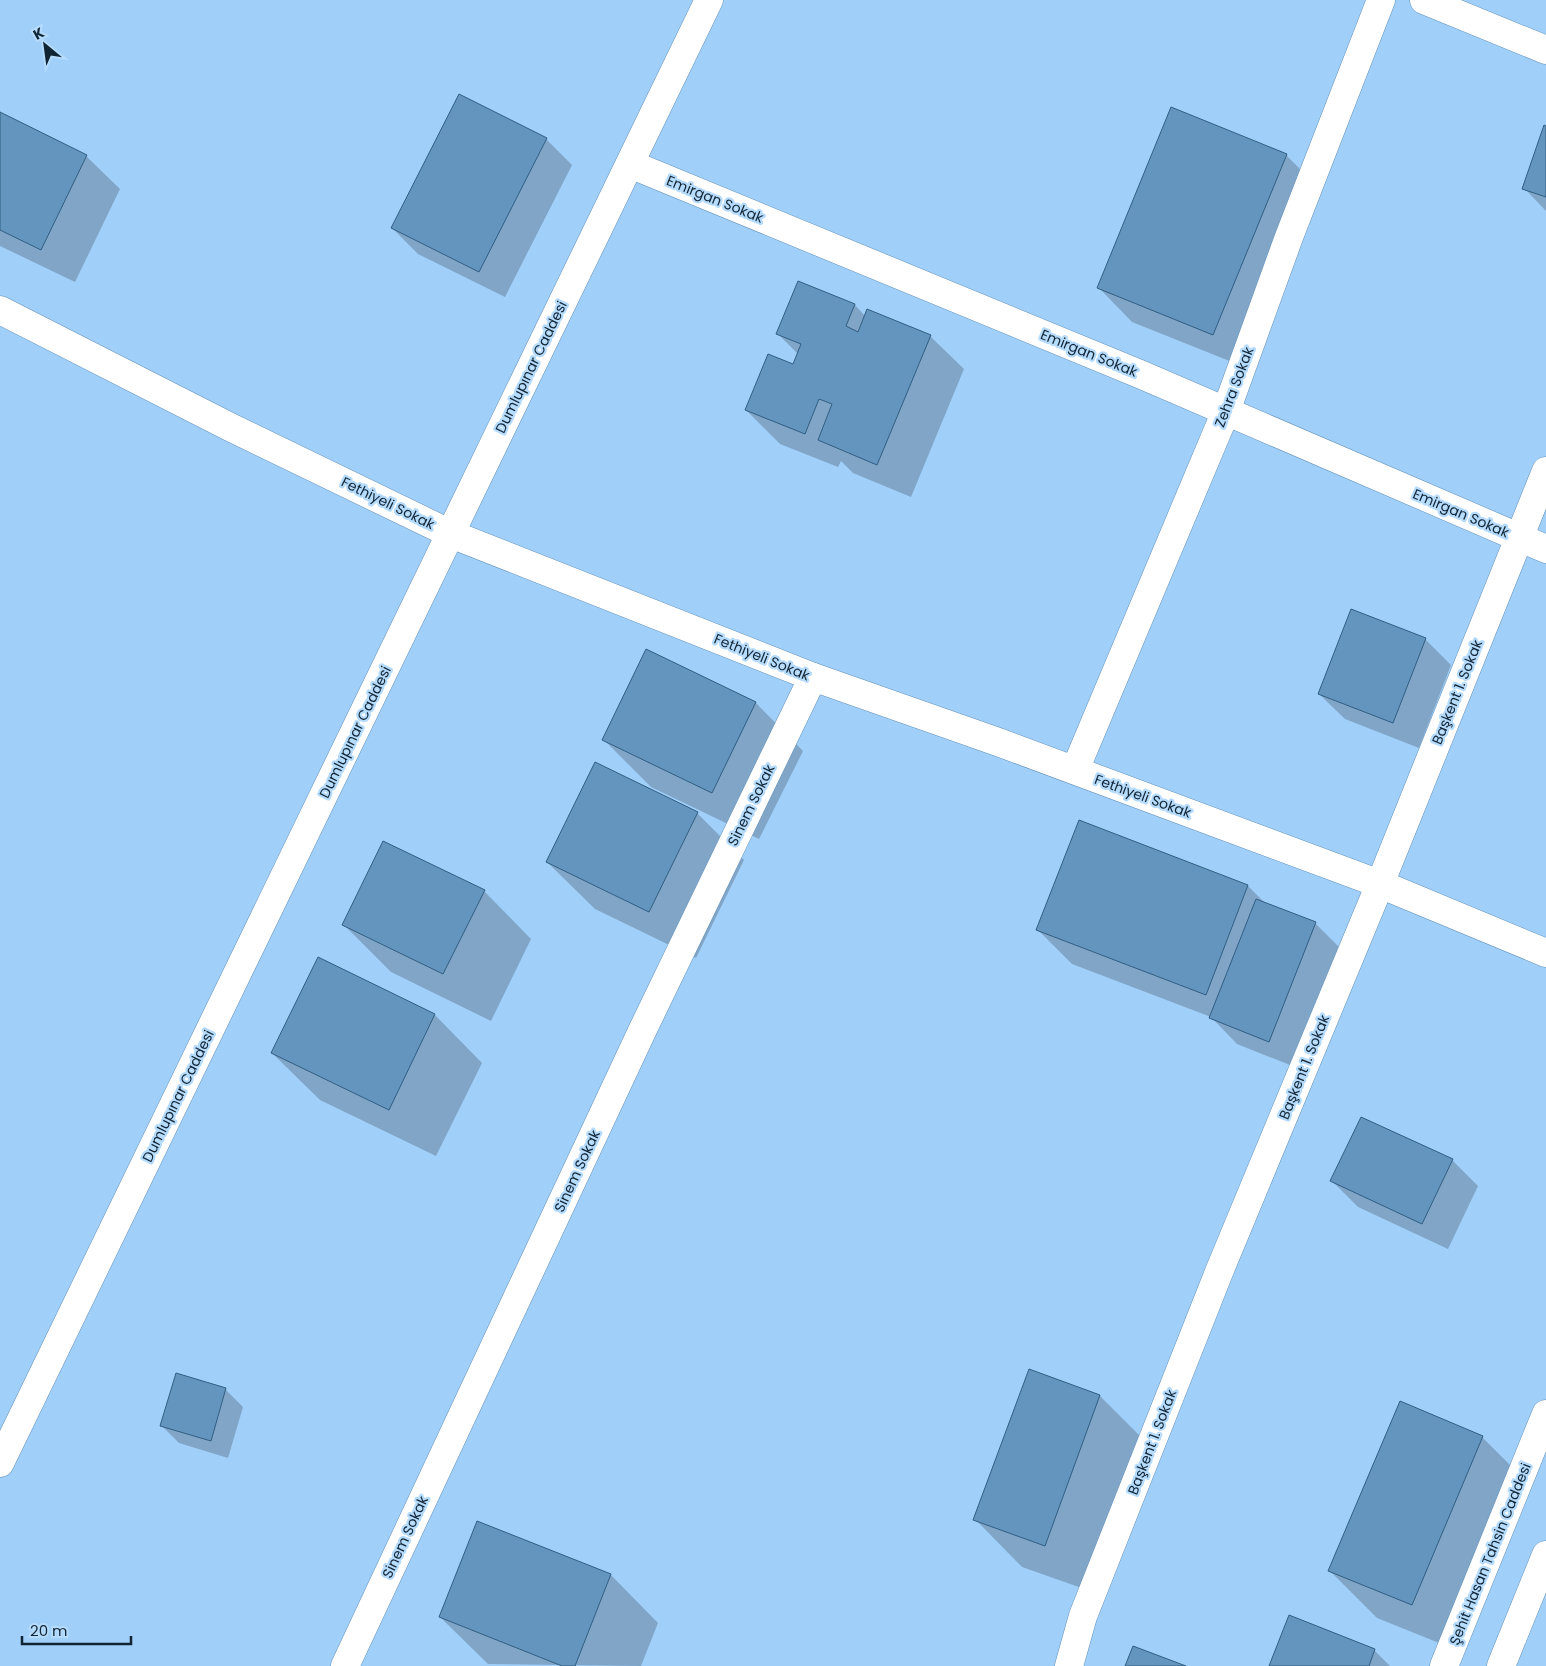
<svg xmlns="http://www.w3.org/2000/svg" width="1546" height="1666" font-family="Poppins,sans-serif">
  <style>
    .shadow { fill: #0003 }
    .building { fill: #6495bf; stroke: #315e82 }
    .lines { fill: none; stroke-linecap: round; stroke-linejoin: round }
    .minor-casing { stroke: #6593ba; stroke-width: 29 }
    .tertiary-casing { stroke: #6593ba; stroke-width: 29 }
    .secondary-casing { stroke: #6593ba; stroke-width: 29 }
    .minor { stroke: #fff; stroke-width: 28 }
    .tertiary { stroke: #fff; stroke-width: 28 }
    .secondary { stroke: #fff; stroke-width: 28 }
    .labels { text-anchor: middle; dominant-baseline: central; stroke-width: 4.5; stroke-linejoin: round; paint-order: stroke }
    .street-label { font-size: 14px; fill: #112433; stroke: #b5dbfd }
  </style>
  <rect width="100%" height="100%" fill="#a0cff9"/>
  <g class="shadow">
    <path d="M 0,114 L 86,156 L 120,189 L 75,282 L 0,246 Z"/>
    <path d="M 1546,127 L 1546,211 L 1524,188 Z"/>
    <path d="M 546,139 L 572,165 L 505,297 L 418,254 L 392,228 Z"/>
    <path d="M 1286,155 L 1320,189 L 1247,368 L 1132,322 L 1099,288 Z"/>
    <path d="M 855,305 L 865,316 L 930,336 L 964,369 L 911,497 L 853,473 L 841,461 L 838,467 L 780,444 L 746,410 L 793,366 L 798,354 L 778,334 Z"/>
    <path d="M 1425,639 L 1451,665 L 1419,748 L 1345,719 L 1319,694 Z"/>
    <path d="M 647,651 L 756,703 L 803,751 L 759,839 L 651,787 L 604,740 Z"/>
    <path d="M 697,813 L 744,860 L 696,958 L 595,909 L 547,862 Z"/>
    <path d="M 1080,822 L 1248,886 L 1265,903 L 1315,923 L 1341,949 L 1295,1067 L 1237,1044 L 1211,1017 L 1072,964 L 1038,930 Z"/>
    <path d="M 484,891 L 531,939 L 491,1021 L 391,972 L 344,925 Z"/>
    <path d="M 318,959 L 435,1015 L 482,1063 L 436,1156 L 320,1100 L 272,1053 Z"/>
    <path d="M 1452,1160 L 1478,1186 L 1448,1249 L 1358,1207 L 1332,1181 Z"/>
    <path d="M 225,1389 L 243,1407 L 228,1458 L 179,1443 L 162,1426 Z"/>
    <path d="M 1100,1396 L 1147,1443 L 1093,1592 L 1022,1567 L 975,1519 Z"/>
    <path d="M 1482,1437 L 1529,1484 L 1459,1651 L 1377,1618 L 1330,1571 Z"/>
    <path d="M 478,1523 L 611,1575 L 658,1623 L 641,1666 L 488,1664 L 440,1617 Z"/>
    <path d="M 1374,1650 L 1390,1666 L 1271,1666 Z"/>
  </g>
  <g class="building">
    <path d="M 459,94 L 547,138 L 479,272 L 391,228 Z"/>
    <path d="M 1171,107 L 1287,154 L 1213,335 L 1097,288 Z"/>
    <path d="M 0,112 L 87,155 L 41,250 L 0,230 Z"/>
    <path d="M 1544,125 L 1546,126 L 1546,197 L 1522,189 Z"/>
    <path d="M 798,281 L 855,304 L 846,326 L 858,332 L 867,309 L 931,335 L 877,465 L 818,440 L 832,404 L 819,399 L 805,434 L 745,410 L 768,354 L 793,364 L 801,344 L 776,334 Z"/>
    <path d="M 1351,609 L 1426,638 L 1393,723 L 1318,694 Z"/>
    <path d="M 646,649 L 756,702 L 712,793 L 602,740 Z"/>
    <path d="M 595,762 L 698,812 L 649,912 L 546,862 Z"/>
    <path d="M 1079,820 L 1248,885 L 1206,995 L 1036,930 Z"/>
    <path d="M 383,841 L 485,890 L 443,974 L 342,925 Z"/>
    <path d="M 1256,899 L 1316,922 L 1269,1042 L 1209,1018 Z"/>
    <path d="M 318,957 L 435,1014 L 389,1110 L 271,1053 Z"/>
    <path d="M 1361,1117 L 1453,1159 L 1422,1224 L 1330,1181 Z"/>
    <path d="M 1029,1369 L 1100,1395 L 1045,1546 L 973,1520 Z"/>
    <path d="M 176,1373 L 226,1388 L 211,1441 L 160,1426 Z"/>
    <path d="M 1400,1401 L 1483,1436 L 1412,1605 L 1328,1571 Z"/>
    <path d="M 477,1521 L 611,1574 L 575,1666 L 562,1666 L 439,1617 Z"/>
    <path d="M 1289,1615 L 1375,1649 L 1369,1666 L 1269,1666 Z"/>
    <path d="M 1133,1646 L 1186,1666 L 1125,1666 Z"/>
  </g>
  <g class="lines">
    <g class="minor-casing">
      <g id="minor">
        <path d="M 1424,0 L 1546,50"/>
        <path d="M 630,164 L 1142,375 L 1546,549"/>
        <path d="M 0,310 L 230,427 L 451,534 L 813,677 L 998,742 L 1380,884 L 1546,953"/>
        <path d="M 1075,770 L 1226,411 L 1289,237 L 1381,0"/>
        <path d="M 345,1666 L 643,1029 L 813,677"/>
        <path d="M 1069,1666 L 1083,1616 L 1219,1272 L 1380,884 L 1546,471"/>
      </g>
    </g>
    <g class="tertiary-casing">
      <path id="tertiary" d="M 0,1463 L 709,0"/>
    </g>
    <g class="secondary-casing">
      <g id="secondary">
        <path d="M 1444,1666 L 1546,1414"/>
        <path d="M 1501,1666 L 1546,1555"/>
      </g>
    </g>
    <use href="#minor" class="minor"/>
    <use href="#tertiary" class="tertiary"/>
    <use href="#secondary" class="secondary"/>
  </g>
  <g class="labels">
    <g class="street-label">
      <text transform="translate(715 199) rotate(22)">Emirgan Sokak</text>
      <text transform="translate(1089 353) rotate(22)">Emirgan Sokak</text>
      <text transform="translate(531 367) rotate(-64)">Dumlupınar Caddesi</text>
      <text transform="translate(1234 387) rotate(-69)">Zehra Sokak</text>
      <text transform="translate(388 503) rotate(26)">Fethiyeli Sokak</text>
      <text transform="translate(1461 513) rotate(23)">Emirgan Sokak</text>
      <text transform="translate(762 657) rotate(22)">Fethiyeli Sokak</text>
      <text transform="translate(1457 692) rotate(-68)">Başkent 1. Sokak</text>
      <text transform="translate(355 732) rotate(-64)">Dumlupınar Caddesi</text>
      <text transform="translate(1143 796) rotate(20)">Fethiyeli Sokak</text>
      <text transform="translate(751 805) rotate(-64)">Sinem Sokak</text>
      <text transform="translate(1304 1067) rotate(-68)">Başkent 1. Sokak</text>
      <text transform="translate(178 1096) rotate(-64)">Dumlupınar Caddesi</text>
      <text transform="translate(577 1171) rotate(-65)">Sinem Sokak</text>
      <text transform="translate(1152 1442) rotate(-69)">Başkent 1. Sokak</text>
      <text transform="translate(405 1537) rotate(-65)">Sinem Sokak</text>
      <text transform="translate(1490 1554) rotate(-68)">Şehit Hasan Tahsin Caddesi</text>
    </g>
  </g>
  <g transform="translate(45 45) rotate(331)" stroke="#b5dbfd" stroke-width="4" paint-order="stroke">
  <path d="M0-4L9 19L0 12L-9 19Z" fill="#112433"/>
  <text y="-8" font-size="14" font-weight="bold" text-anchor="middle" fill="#112433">K</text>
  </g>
  <path d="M22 1636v8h109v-8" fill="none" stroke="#112433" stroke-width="2.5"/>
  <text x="30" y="1636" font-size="15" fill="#112433" stroke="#b5dbfd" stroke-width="4" paint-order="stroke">20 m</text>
</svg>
